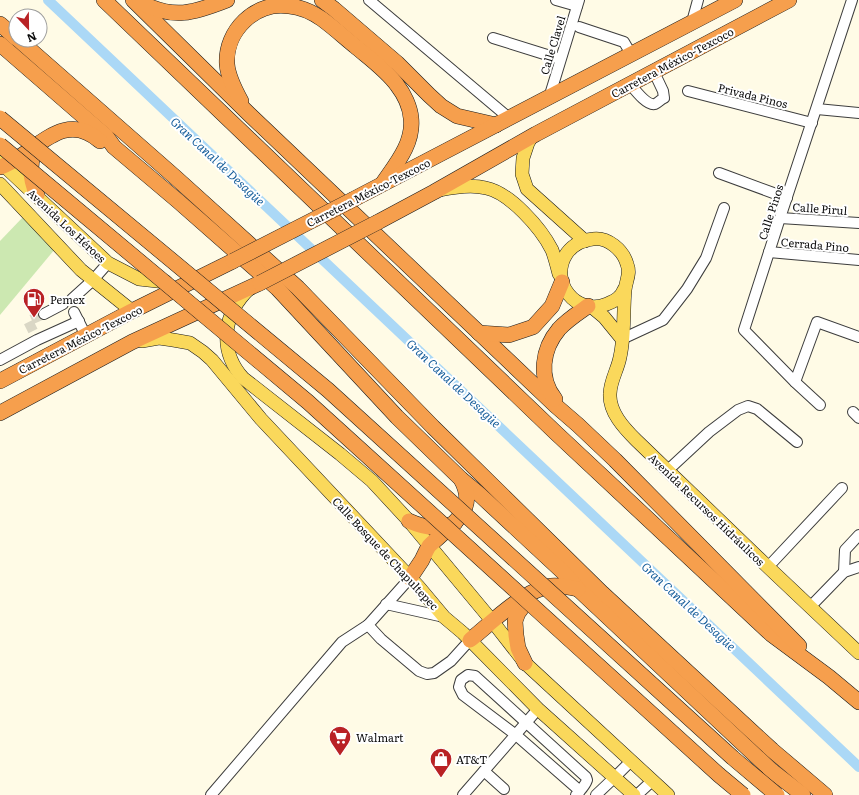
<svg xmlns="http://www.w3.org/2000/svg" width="859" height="795" font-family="Literata,serif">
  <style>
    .green { fill: #cce8b1 }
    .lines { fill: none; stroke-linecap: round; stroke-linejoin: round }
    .canal { stroke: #abd8f6; stroke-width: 10 }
    .minor-tunnel { stroke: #dad7c5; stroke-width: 10; stroke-dasharray: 10 5; stroke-linecap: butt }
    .minor-casing { stroke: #3d3d3d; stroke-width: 12 }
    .major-casing { stroke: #1b1b1b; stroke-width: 14 }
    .highway-casing { stroke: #1b1b1b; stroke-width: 16 }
    .minor { stroke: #fff; stroke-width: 10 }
    .major { stroke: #fad85b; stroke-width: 13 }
    .highway { stroke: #f69f4d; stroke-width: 15 }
    .highway-bridge-casing { stroke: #1b1b1b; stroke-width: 16; stroke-linecap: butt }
    .highway-bridge { stroke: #f69f4d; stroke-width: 15 }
    .labels { text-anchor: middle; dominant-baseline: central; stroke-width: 4; stroke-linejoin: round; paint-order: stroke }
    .street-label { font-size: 11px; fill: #0a0a0a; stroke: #fff }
    .poi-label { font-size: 11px; fill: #0a0a0a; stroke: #fff; text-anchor: start }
    .water-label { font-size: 12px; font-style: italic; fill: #145c9a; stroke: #fff }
  </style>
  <rect width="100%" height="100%" fill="#fffbe6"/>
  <path class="green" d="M 24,216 L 55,249 L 0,315 L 0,241 Z"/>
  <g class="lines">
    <path class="canal" d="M 48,0 L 859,767"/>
    <path class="minor-tunnel" d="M 33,331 L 28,321 L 44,314"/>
    <g class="minor-casing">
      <g id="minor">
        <path d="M 369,0 L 509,118"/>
        <path d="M 556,0 L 577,6"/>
        <path d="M 692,22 L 698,0"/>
        <path d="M 579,27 L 624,42 L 631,54"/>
        <path d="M 493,38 L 560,59"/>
        <path d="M 630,84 C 635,90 647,106 655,104 C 658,103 661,99 664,98 L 663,91 L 654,72"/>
        <path d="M 688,91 L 812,123"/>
        <path d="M 549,98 L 579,0"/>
        <path d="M 817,109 L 859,113"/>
        <path d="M 719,173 L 787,198"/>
        <path d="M 780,218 L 859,223"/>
        <path d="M 769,252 L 859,260"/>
        <path d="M 72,299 L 93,280 L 108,263"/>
        <path d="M 74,312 L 86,336"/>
        <path d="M 44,314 L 63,304"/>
        <path d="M 622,339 L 663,320 L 687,289 L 706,258 L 724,208"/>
        <path d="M 0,360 L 37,340 L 79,321"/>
        <path d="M 795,382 L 817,322 L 859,337"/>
        <path d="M 820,405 L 795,382 L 744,330 L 780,218 L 852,0"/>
        <path d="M 853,412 L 859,418"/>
        <path d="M 667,471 L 709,432 L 738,410 L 748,406 L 757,409 L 797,442"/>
        <path d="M 768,567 L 842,488"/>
        <path d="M 844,572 L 845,550 L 859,535"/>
        <path d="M 410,578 L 368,625 L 381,639 L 419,671 L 427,674 L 434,673 L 451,661 L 470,640"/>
        <path d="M 386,604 L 444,617"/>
        <path d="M 810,607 L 844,572 L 859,567"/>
        <path d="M 484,771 L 504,789"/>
        <path d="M 211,795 L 342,642 L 368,625"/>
        <path d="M 463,795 L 538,709"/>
        <path d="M 576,795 C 580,791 585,786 587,780 L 586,777 L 475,676 L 468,675 L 461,680 L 459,687 L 463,695 L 516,735 L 580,791"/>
        <path d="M 596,795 L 615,777 L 631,761"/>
        <path d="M 637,795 L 652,781"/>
      </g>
    </g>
    <g class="major-casing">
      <g id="major">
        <path d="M 532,136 L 528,143 L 523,158 L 522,174 L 527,189 L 585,241"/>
        <path d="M 0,162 L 108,263 L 139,279 L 166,282"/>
        <path d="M 0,184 L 81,270 L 132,311"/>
        <path d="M 440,190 C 454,187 471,184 486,188 C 510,193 541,228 552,250 C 555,258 557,266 559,274"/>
        <path d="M 250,288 C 223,313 218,350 243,378 L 340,454 L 372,481 L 409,521 L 493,622 L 525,663 L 668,795"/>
        <path d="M 625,288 C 623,291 622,294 620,296 C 617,300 612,302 607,304 C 576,317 548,281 567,253 C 573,245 583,240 593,239 C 608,237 623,250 627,264 C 631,274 626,280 625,290 C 623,312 625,335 620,357 C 618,369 610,381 610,394 C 609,412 624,428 636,440 L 768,567 L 859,653"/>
        <path d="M 592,307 L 604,317 L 622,339"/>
        <path d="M 142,341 L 159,338 L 173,340 L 190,343 L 203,352 L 212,360 L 261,419 L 418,586 L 444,617 L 463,633 L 538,709 L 634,795"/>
      </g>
    </g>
    <g class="highway-casing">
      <g id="highway">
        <path d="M 104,0 L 556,433 L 771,634 L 829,677 L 859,702"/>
        <path d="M 133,0 L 249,114 L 556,406 L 578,425 L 615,460 L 799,646"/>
        <path d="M 322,0 L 334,9 L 397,63 L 429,95 L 441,106 L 457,116 L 496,125"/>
        <path d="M 140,2 C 173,20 194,13 227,0"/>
        <path d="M 0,24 L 16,38"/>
        <path d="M 19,40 L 175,177 L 298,288 L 433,427 L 602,593 L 772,750 L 825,795"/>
        <path d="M 0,44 L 106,136 L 114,147 L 178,201 L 277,288 L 397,417 L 461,479 L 479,494 L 564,573 L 578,589 L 772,771 L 803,795"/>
        <path d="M 241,101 C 235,90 228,77 227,64 C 225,31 255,1 289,6 C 300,7 312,12 322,19 C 333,27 344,37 355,46 C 369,58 386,70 397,85 C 404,94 410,107 411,118 C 414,143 396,164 383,183"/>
        <path d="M 0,167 C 33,157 62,107 100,141"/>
        <path d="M 37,195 C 29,178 28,158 40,143"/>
        <path d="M 354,199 L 735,0"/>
        <path d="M 378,222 L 434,192 L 536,134 L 789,0"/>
        <path d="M 479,333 L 509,335 L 533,327 L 552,306 L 562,282"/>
        <path d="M 0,381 L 132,311 L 233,261"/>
        <path d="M 555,399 C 538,378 542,349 559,329 C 567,320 578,313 588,306"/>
        <path d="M 0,413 L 132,342 L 260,283"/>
        <path d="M 409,521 C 424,528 440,530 455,523"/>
        <path d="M 410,578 C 414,572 418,566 422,560 C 424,556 426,551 429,546 C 432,543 437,539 440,536 C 459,519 476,506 461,479"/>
        <path d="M 470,640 C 490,624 525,589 551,586 C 560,585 569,587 578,589"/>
        <path d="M 525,663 L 518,648 L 516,635 L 515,621 L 518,613 L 529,598"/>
      </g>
    </g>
    <use href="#minor" class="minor"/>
    <use href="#major" class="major"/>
    <use href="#highway" class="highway"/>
    <g class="highway-bridge-casing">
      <g id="highway-bridge">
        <path d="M 0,118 L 328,390 L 733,758 L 777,795"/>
        <path d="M 0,145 L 308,402 L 719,775 L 743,795"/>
        <path d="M 233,261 L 354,199"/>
        <path d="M 260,283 L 378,222"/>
      </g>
    </g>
    <use href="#highway-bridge" class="highway-bridge"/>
  </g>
  <defs>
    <g id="fuel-pin" transform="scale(1.15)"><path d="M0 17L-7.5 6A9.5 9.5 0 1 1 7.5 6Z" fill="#b92225" stroke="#fff"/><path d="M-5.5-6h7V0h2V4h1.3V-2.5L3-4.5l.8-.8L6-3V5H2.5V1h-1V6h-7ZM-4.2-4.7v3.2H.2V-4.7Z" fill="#fff"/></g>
    <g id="supermarket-pin" transform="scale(1.15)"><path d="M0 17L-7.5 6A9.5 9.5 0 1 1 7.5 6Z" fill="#b92225" stroke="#fff"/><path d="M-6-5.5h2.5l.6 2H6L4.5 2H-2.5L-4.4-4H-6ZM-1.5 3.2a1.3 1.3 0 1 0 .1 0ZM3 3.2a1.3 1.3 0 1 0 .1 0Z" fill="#fff"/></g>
    <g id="shop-pin" transform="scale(1.15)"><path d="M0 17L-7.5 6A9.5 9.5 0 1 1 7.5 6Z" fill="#b92225" stroke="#fff"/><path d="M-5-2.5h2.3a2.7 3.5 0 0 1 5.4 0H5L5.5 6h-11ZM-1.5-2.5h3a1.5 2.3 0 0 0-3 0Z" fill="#fff"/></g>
  </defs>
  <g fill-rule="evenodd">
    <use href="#fuel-pin" x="34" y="299"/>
    <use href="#supermarket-pin" x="340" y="737"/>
    <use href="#shop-pin" x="441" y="759"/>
  </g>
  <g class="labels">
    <g class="street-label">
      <text transform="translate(552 45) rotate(-73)">Calle Clavel</text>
      <text transform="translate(672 62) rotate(-28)">Carretera México-Texcoco</text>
      <text transform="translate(753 95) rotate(14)">Privada Pinos</text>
      <text transform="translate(368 192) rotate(-27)">Carretera México-Texcoco</text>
      <text transform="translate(820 208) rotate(4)">Calle Pirul</text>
      <text transform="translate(770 212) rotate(-72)">Calle Pinos</text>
      <text transform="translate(67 225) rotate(43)">Avenida Los Héroes</text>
      <text transform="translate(815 244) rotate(5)">Cerrada Pino</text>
      <text transform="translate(80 339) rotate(-27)">Carretera México-Texcoco</text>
      <text transform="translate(707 509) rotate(44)">Avenida Recursos Hidráulicos</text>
      <text transform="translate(386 553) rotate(47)">Calle Bosque de Chapultepec</text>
    </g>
    <g class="poi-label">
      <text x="50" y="299">Pemex</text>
      <text x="356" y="737">Walmart</text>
      <text x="456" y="759">AT&amp;T</text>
    </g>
    <g class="water-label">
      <text transform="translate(218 161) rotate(43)">Gran Canal de Desagüe</text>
      <text transform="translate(454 383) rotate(43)">Gran Canal de Desagüe</text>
      <text transform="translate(689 606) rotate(43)">Gran Canal de Desagüe</text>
    </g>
  </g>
  <g transform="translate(28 28) rotate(158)"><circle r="19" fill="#ffffff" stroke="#9d9d9d"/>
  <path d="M0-3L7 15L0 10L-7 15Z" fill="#b92225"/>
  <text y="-6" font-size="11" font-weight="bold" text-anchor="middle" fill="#0a0a0a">N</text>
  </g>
</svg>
